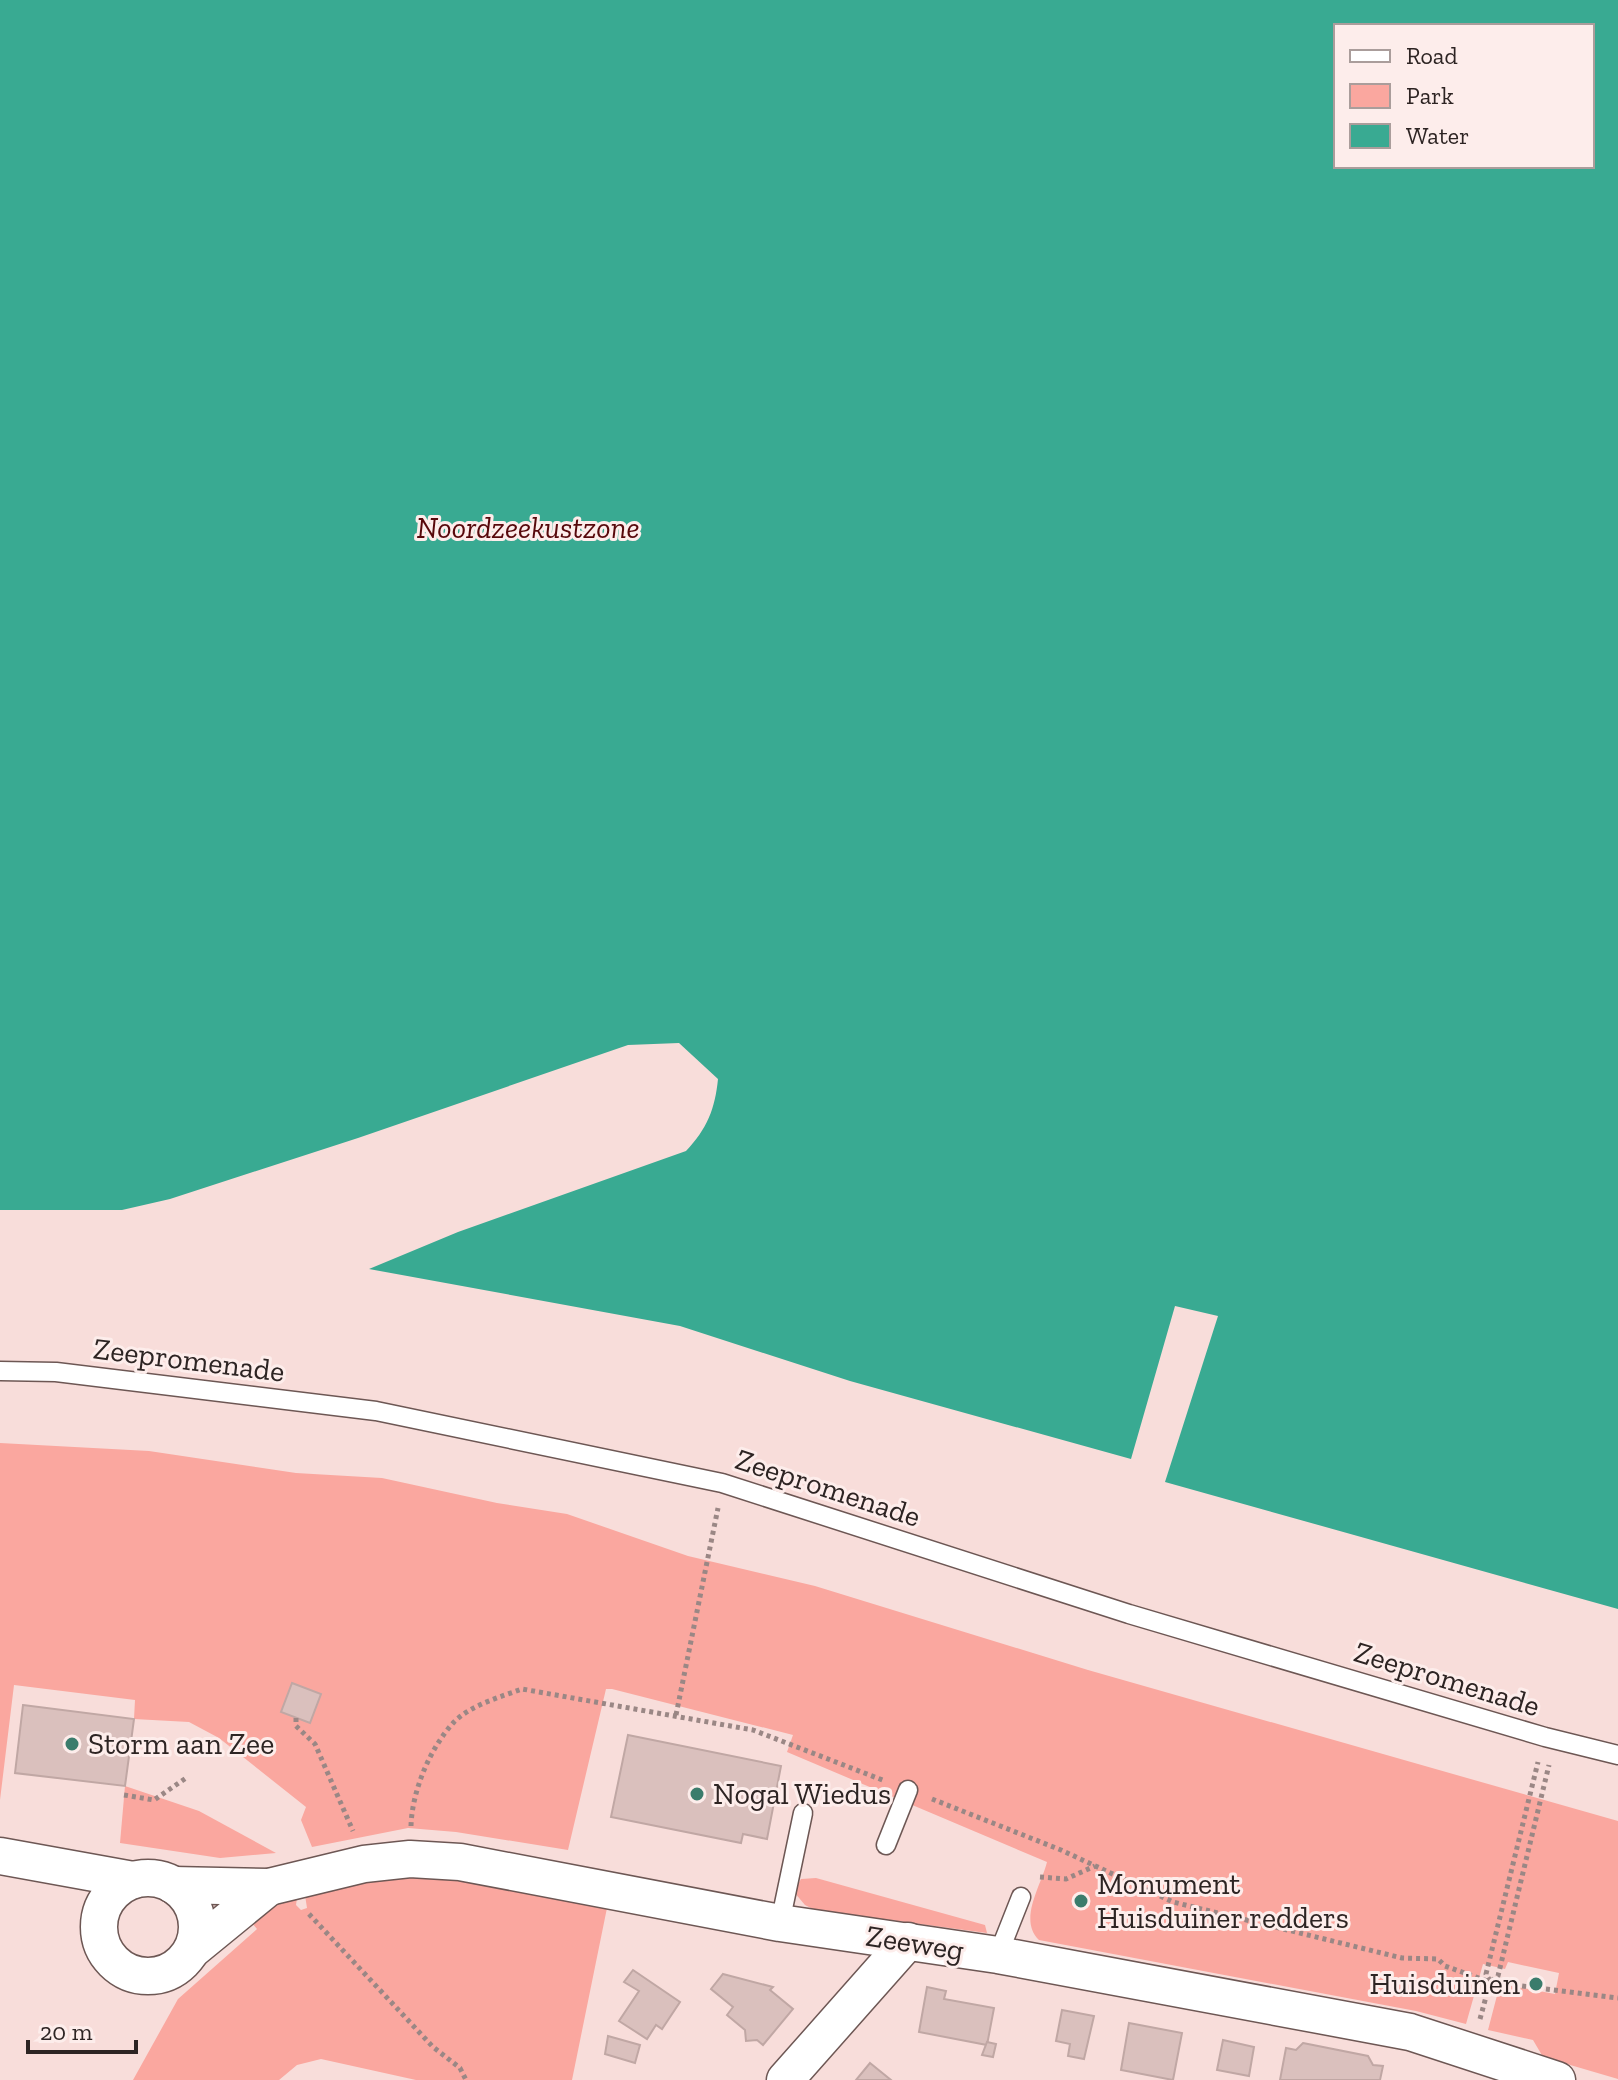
<svg xmlns="http://www.w3.org/2000/svg" width="1618" height="2080" font-family="'Zilla Slab',serif">
  <style>
    .green { fill: #faa79f }
    .water { fill: #39aa92; fill-rule: evenodd }
    .building { fill: #dac0bd; stroke: #c0a7a4; stroke-width: 2 }
    .lines { fill: none; stroke-linecap: round; stroke-linejoin: round }
    .service-casing { stroke: #6d5754; stroke-width: 21 }
    .minor-casing { stroke: #6d5754; stroke-width: 39 }
    .path { stroke: #9a8785; stroke-width: 5; stroke-dasharray: 4 4; stroke-linecap: butt }
    .service { stroke: #fff; stroke-width: 18 }
    .minor { stroke: #fff; stroke-width: 36 }
    .poi-dot { fill: #3b7c6c; stroke: #fdedeb; stroke-width: 3 }
    .labels { text-anchor: middle; dominant-baseline: central; stroke-width: 6; stroke-linejoin: round; paint-order: stroke }
    .park-label { font-size: 30px; font-style: italic; fill: #57080b; stroke: #fdedeb }
    .street-label { font-size: 30px; fill: #2d2423; stroke: #fdedeb }
    .poi-label { font-size: 30px; fill: #2d2423; stroke: #fdedeb; text-anchor: start }
  </style>
  <rect width="100%" height="100%" fill="#f8ddda"/>
  <g class="green">
    <path d="M 0,1443 L 149,1451 L 296,1473 L 382,1478 L 497,1503 L 567,1514 L 688,1556 L 815,1586 L 1088,1670 L 1618,1821 L 1618,2079 L 1543,2057 L 1533,2040 L 1488,2030 L 1500,1984 L 1555,1994 L 1559,1973 L 1508,1962 L 1505,1969 L 1483,1964 L 1466,2024 L 1416,2011 L 1039,1940 C 1018,1920 1041,1886 1047,1862 L 787,1752 L 793,1735 L 612,1689 L 606,1689 L 568,1850 L 456,1832 L 408,1828 L 312,1847 L 301,1820 L 306,1807 L 219,1738 L 189,1722 L 134,1719 L 135,1700 L 14,1685 L 0,1800 Z"/>
    <path d="M 125,1786 L 199,1811 L 276,1853 L 220,1858 L 120,1843 Z"/>
    <path d="M 411,1873 L 455,1876 L 608,1903 L 572,2080 L 416,2080 L 321,2059 L 297,2065 L 279,2080 L 133,2080 L 178,1999 L 257,1929 L 251,1922 L 272,1907 L 297,1898 L 296,1905 L 301,1910 L 307,1908 L 305,1895 Z"/>
    <path d="M 816,1878 L 985,1925 L 987,1933 L 815,1910 L 805,1905 L 794,1892 L 801,1879 Z"/>
  </g>
  <path class="water" d="M 0,0 L 1618,0 L 1618,1609 L 1165,1482 L 1218,1316 L 1175,1306 L 1131,1459 L 850,1381 L 680,1326 L 369,1269 L 458,1232 L 686,1151 C 707,1129 715,1109 718,1079 L 679,1043 L 628,1045 L 358,1138 L 170,1199 L 122,1210 L 0,1210 ZM 1336,26 L 1592,26 L 1592,166 L 1336,166 Z"/>
  <g class="building">
    <path d="M 292,1683 L 321,1694 L 310,1723 L 281,1712 Z"/>
    <path d="M 23,1705 L 134,1719 L 125,1786 L 15,1773 Z"/>
    <path d="M 628,1735 L 781,1766 L 767,1839 L 743,1834 L 741,1843 L 611,1817 Z"/>
    <path d="M 633,1970 L 680,2002 L 662,2029 L 656,2025 L 647,2039 L 619,2021 L 639,1991 L 624,1982 Z"/>
    <path d="M 723,1974 L 773,1987 L 770,1990 L 793,2009 L 763,2045 L 757,2040 L 746,2041 L 745,2030 L 727,2015 L 733,2007 L 711,1989 Z"/>
    <path d="M 927,1987 L 946,1991 L 944,1999 L 994,2008 L 987,2045 L 919,2032 Z"/>
    <path d="M 1062,2010 L 1094,2016 L 1084,2059 L 1068,2056 L 1070,2044 L 1056,2041 Z"/>
    <path d="M 1129,2023 L 1182,2033 L 1173,2080 L 1121,2070 Z"/>
    <path d="M 608,2036 L 640,2045 L 635,2063 L 605,2054 Z"/>
    <path d="M 1223,2040 L 1254,2047 L 1249,2076 L 1217,2070 Z"/>
    <path d="M 987,2042 L 996,2044 L 993,2057 L 982,2055 Z"/>
    <path d="M 1303,2043 L 1368,2056 L 1373,2065 L 1383,2066 L 1380,2080 L 1280,2080 L 1286,2048 L 1296,2050 Z"/>
    <path d="M 870,2063 L 891,2080 L 856,2080 Z"/>
  </g>
  <g class="lines">
    <g class="service-casing">
      <g id="service">
        <path d="M 0,1371 L 56,1372 L 376,1411 L 722,1483 L 1129,1614 L 1545,1737 L 1618,1755"/>
        <path d="M 886,1845 L 908,1790"/>
        <path d="M 780,1923 L 803,1813"/>
        <path d="M 998,1955 L 1021,1897"/>
      </g>
    </g>
    <g class="minor-casing">
      <g id="minor">
        <path d="M 0,1856 L 133,1880"/>
        <circle cx="148" cy="1927" r="49"/>
        <path d="M 173,1885 L 269,1887 L 364,1864 L 410,1859 L 460,1862 L 780,1923 L 998,1955 L 1410,2032 L 1557,2080"/>
        <path d="M 192,1950 L 269,1887"/>
        <path d="M 785,2080 L 908,1941"/>
      </g>
    </g>
    <g class="path">
      <path d="M 676,1715 L 718,1508"/>
      <path d="M 296,1718 L 296,1726 L 315,1744 L 353,1831"/>
      <path d="M 124,1795 L 154,1800 L 186,1778"/>
      <path d="M 932,1799 L 1061,1850 L 1173,1902 L 1402,1958 L 1438,1959 L 1445,1966 L 1490,1982 L 1618,1998"/>
      <path d="M 411,1826 C 412,1791 430,1748 454,1722 C 471,1705 500,1697 522,1689 L 753,1730 L 885,1781"/>
      <path d="M 1040,1877 L 1066,1879 L 1095,1866"/>
      <path d="M 309,1914 L 433,2047 L 460,2068 L 466,2080"/>
      <path d="M 1490,1981 L 1486,1974 L 1538,1762"/>
      <path d="M 1491,1981 L 1498,1976 L 1549,1765"/>
      <path d="M 1480,2019 L 1490,1982"/>
    </g>
    <use href="#service" class="service"/>
    <use href="#minor" class="minor"/>
  </g>
  <g class="poi-dot">
    <circle cx="72" cy="1744" r="8"/>
    <circle cx="697" cy="1794" r="8"/>
    <circle cx="1081" cy="1901" r="8"/>
    <circle cx="1536" cy="1984" r="8"/>
  </g>
  <g class="labels">
    <g class="park-label">
      <text x="528" y="528">Noordzeekustzone</text>
    </g>
    <g class="street-label">
      <text transform="translate(189 1360) rotate(7)">Zeepromenade</text>
      <text transform="translate(828 1488) rotate(18)">Zeepromenade</text>
      <text transform="translate(1447 1679) rotate(17)">Zeepromenade</text>
      <text transform="translate(915 1943) rotate(9)">Zeeweg</text>
    </g>
    <g class="poi-label">
      <text x="88" y="1744">Storm aan Zee</text>
      <text x="713" y="1794">Nogal Wiedus</text>
      <text x="1097" y="1884">Monument<tspan x="1097" dy="34">Huisduiner redders</tspan></text>
      <text x="1520" y="1984" text-anchor="end">Huisduinen</text>
    </g>
  </g>
  <rect x="1334" y="24" width="260" height="144" fill="#fdedeb" stroke="#aa9d9b" stroke-width="2"/>
  <rect x="1350" y="50" width="40" height="12" fill="#ffffff" stroke="#aa9d9b" stroke-width="2"/>
  <text x="1406" y="64" font-size="24" fill="#2d2423">Road</text>
  <rect x="1350" y="84" width="40" height="24" fill="#faa79f" stroke="#aa9d9b" stroke-width="2"/>
  <text x="1406" y="104" font-size="24" fill="#2d2423">Park</text>
  <rect x="1350" y="124" width="40" height="24" fill="#39aa92" stroke="#aa9d9b" stroke-width="2"/>
  <text x="1406" y="144" font-size="24" fill="#2d2423">Water</text>
  <path d="M28 2040v12h108v-12" fill="none" stroke="#2d2423" stroke-width="4"/>
  <text x="40" y="2040" font-size="24" fill="#2d2423" stroke="#fdedeb" stroke-width="6" paint-order="stroke">20 m</text>
</svg>
